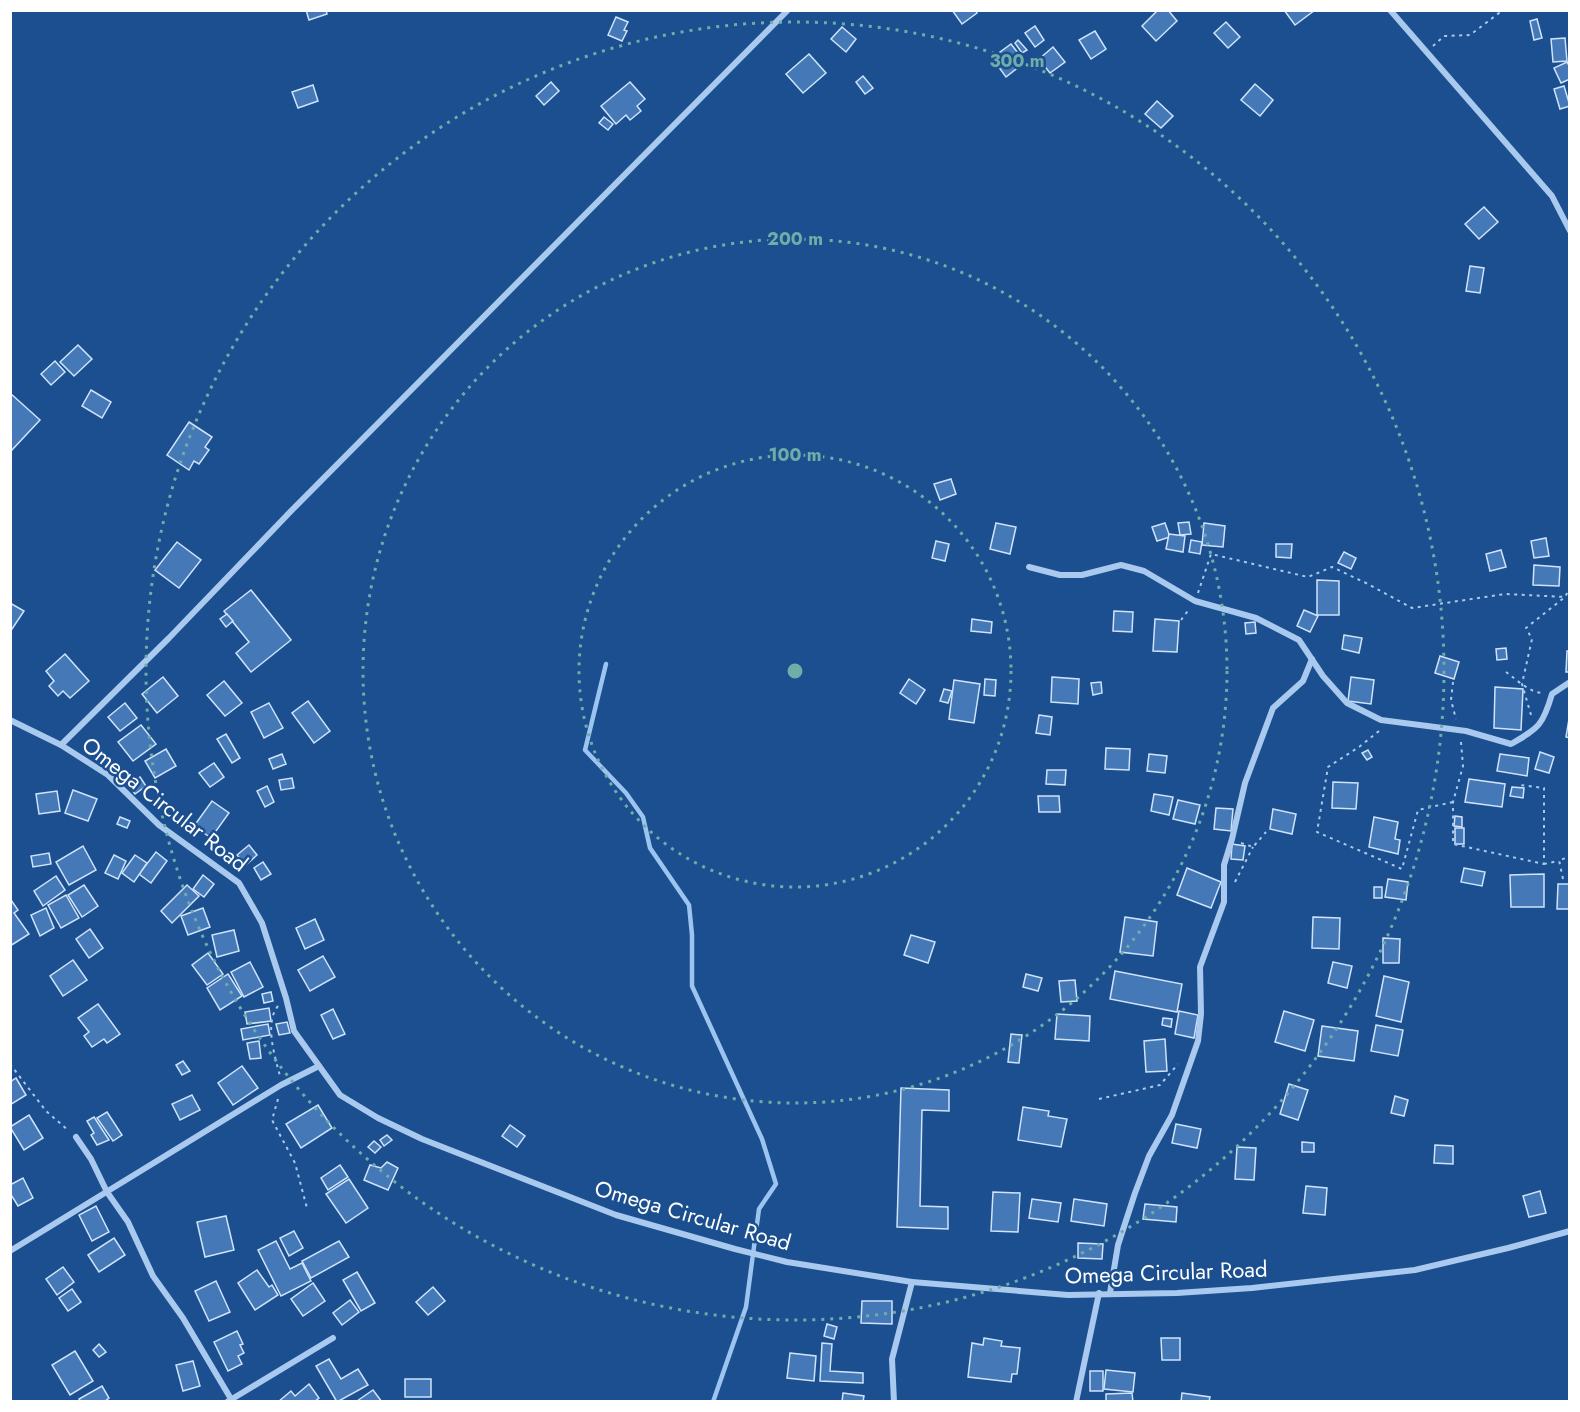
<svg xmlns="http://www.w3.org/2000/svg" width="1580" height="1412" font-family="Jost,sans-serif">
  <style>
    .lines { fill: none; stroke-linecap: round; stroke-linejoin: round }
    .stream { stroke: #9cc4f0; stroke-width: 4.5 }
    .building { fill: #4478b7; stroke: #cfe3fa; stroke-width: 1.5 }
    .path { stroke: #a9c9ee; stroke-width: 2; stroke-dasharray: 3 4.5; stroke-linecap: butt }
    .street { stroke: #a9c9ee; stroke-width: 6 }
    .ring { fill: none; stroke: #6fada8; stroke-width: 3; stroke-dasharray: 3 6 }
    .labels { text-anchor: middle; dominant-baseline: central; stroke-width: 5; stroke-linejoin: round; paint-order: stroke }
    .street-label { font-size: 22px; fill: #fff; stroke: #1b4f8f }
    .centre { fill: #6fada8; stroke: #1b4f8f; stroke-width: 3 }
    .ring-label { font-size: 18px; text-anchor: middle; font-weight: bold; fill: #6fada8; stroke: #1b4f8f; stroke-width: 5; stroke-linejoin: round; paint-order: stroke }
  </style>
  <rect width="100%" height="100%" fill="#1b4f8f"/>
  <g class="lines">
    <path class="stream" d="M 606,664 L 585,750 L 626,793 L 643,817 L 650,848 L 689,905 L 692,935 L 692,986 L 762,1139 L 776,1184 L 759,1209 L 746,1307 L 713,1402"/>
  </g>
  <g class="building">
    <path d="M 306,10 L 326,10 L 327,14 L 309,20 Z"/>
    <path d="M 952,10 L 976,10 L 977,13 L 962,24 Z"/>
    <path d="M 1158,10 L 1168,10 L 1177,21 L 1156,41 L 1142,26 Z"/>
    <path d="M 1284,10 L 1315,10 L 1295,25 Z"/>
    <path d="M 616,17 L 628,22 L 624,30 L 627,31 L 622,41 L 608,35 Z"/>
    <path d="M 1537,19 L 1542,38 L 1534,40 L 1530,21 Z"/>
    <path d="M 1226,22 L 1240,37 L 1228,48 L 1214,33 Z"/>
    <path d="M 1035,26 L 1044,40 L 1035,47 L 1025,33 Z"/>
    <path d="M 842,27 L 856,39 L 846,52 L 831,39 Z"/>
    <path d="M 1095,31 L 1106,49 L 1091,59 L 1079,40 Z"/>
    <path d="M 1565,38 L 1567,61 L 1553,62 L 1551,39 Z"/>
    <path d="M 1018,40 L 1027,50 L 1022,53 L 1015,43 Z"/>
    <path d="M 1011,44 L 1025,62 L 1006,77 L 992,58 Z"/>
    <path d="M 1053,47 L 1065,62 L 1050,73 L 1039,59 Z"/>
    <path d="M 809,54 L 826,73 L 803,93 L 786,74 Z"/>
    <path d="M 1567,62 L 1570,67 L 1570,79 L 1561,83 L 1554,68 Z"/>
    <path d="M 863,76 L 873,88 L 865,94 L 856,82 Z"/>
    <path d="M 551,82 L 559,91 L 544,105 L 536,96 Z"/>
    <path d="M 630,82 L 645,99 L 637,106 L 641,111 L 630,120 L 626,115 L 616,124 L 601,106 Z"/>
    <path d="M 1255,84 L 1273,100 L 1260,116 L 1241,100 Z"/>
    <path d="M 313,85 L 318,101 L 298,108 L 292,92 Z"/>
    <path d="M 1564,86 L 1570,106 L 1560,109 L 1554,89 Z"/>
    <path d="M 1157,101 L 1173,116 L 1161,128 L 1145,114 Z"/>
    <path d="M 604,117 L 613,124 L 608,130 L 599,123 Z"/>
    <path d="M 1484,207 L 1498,222 L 1479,239 L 1465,224 Z"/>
    <path d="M 1470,266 L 1484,268 L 1480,293 L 1466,291 Z"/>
    <path d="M 78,345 L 92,359 L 74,376 L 60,362 Z"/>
    <path d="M 55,361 L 65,372 L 51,385 L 41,374 Z"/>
    <path d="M 91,390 L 111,402 L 102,418 L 82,406 Z"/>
    <path d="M 10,393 L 40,420 L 10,452 Z"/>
    <path d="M 189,422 L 212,437 L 205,447 L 209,450 L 199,464 L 194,461 L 189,470 L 167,455 Z"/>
    <path d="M 951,479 L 956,494 L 940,500 L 934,484 Z"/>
    <path d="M 1189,522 L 1191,534 L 1180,535 L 1178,523 Z"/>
    <path d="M 996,523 L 1016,527 L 1010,554 L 990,549 Z"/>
    <path d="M 1165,523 L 1170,537 L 1157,541 L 1152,527 Z"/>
    <path d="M 1204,523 L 1225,526 L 1223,547 L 1202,545 Z"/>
    <path d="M 1169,534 L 1185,536 L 1183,552 L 1166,549 Z"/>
    <path d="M 1546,538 L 1549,556 L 1534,558 L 1531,541 Z"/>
    <path d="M 1191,540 L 1202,542 L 1200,554 L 1189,552 Z"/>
    <path d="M 936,541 L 949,544 L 945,561 L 932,558 Z"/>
    <path d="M 177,542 L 201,560 L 179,588 L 155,570 Z"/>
    <path d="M 1276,544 L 1292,544 L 1291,558 L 1276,557 Z"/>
    <path d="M 1501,550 L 1506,567 L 1490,571 L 1486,554 Z"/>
    <path d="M 1344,552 L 1356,558 L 1351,569 L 1338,563 Z"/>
    <path d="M 1534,565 L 1560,567 L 1559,586 L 1533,585 Z"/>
    <path d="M 1317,580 L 1339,581 L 1339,615 L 1317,615 Z"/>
    <path d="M 251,590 L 291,640 L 251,672 L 236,653 L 249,642 L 224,611 Z"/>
    <path d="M 10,603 L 24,611 L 10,632 Z"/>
    <path d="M 1304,610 L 1318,616 L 1310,632 L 1297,626 Z"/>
    <path d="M 1114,611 L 1133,612 L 1132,632 L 1113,631 Z"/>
    <path d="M 227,614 L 233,621 L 226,627 L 220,619 Z"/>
    <path d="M 972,619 L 992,622 L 991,633 L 971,631 Z"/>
    <path d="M 1155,619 L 1179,621 L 1177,652 L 1153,651 Z"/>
    <path d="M 1255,622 L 1256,633 L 1246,634 L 1245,623 Z"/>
    <path d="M 1344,635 L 1362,638 L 1359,653 L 1342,649 Z"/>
    <path d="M 1506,648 L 1507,659 L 1497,660 L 1496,649 Z"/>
    <path d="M 1567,651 L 1570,651 L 1570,672 L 1566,672 Z"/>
    <path d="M 65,654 L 89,681 L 70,698 L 63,691 L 58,696 L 49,686 L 54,681 L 46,671 Z"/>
    <path d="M 1440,656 L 1459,662 L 1454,679 L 1435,673 Z"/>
    <path d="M 163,677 L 178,696 L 157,713 L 142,694 Z"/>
    <path d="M 1052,677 L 1079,679 L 1078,704 L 1051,702 Z"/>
    <path d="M 1351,677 L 1374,680 L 1371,704 L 1348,701 Z"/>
    <path d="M 909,679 L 925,690 L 916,704 L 900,693 Z"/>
    <path d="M 985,679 L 996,680 L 995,696 L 984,695 Z"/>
    <path d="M 954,680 L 980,684 L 974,723 L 949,719 Z"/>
    <path d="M 224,681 L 242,703 L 225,716 L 207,695 Z"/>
    <path d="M 1101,682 L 1102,693 L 1093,695 L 1091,683 Z"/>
    <path d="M 1495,687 L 1523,689 L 1521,730 L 1494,728 Z"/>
    <path d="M 944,689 L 952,691 L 948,703 L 940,701 Z"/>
    <path d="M 308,701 L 330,731 L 314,743 L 292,713 Z"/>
    <path d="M 125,703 L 137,718 L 120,731 L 108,717 Z"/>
    <path d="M 269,703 L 283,728 L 264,738 L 251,712 Z"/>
    <path d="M 1570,713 L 1570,738 L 1566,737 Z"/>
    <path d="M 1039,715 L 1052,717 L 1050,735 L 1036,733 Z"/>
    <path d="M 141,725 L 156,744 L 133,761 L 118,742 Z"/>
    <path d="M 226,734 L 240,758 L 232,763 L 217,739 Z"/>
    <path d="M 1106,748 L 1130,749 L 1129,770 L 1105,769 Z"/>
    <path d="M 166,749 L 176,766 L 155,778 L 145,761 Z"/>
    <path d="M 1368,750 L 1372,757 L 1367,760 L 1362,753 Z"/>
    <path d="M 1540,752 L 1554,757 L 1549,773 L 1535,769 Z"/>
    <path d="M 282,754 L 286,764 L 273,769 L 269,759 Z"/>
    <path d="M 1149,754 L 1167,756 L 1165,773 L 1147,771 Z"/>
    <path d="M 1500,754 L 1529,758 L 1527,776 L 1497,771 Z"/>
    <path d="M 214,763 L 224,777 L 210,787 L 199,773 Z"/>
    <path d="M 1047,770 L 1066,770 L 1065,785 L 1046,784 Z"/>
    <path d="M 140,777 L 146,786 L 135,794 L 129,785 Z"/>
    <path d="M 292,778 L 294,788 L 281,790 L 279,780 Z"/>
    <path d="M 1469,779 L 1505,784 L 1502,807 L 1465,802 Z"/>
    <path d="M 1333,782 L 1358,783 L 1356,809 L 1332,808 Z"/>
    <path d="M 267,786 L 274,802 L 265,807 L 257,791 Z"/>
    <path d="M 1512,787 L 1524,788 L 1523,798 L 1510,796 Z"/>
    <path d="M 73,790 L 97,799 L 88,821 L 65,813 Z"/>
    <path d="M 57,791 L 60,811 L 39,814 L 36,794 Z"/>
    <path d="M 1154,794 L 1173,797 L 1169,815 L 1151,811 Z"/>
    <path d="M 1038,796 L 1059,796 L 1060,812 L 1039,812 Z"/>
    <path d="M 1178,800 L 1200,805 L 1195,824 L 1173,819 Z"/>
    <path d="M 212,801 L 229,813 L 211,838 L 194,826 Z"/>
    <path d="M 1216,808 L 1233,809 L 1231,831 L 1214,829 Z"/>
    <path d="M 1273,809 L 1296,814 L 1292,834 L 1270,829 Z"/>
    <path d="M 1455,816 L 1462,817 L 1462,827 L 1454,826 Z"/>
    <path d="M 120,817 L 130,821 L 127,828 L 117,824 Z"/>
    <path d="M 1374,817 L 1398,822 L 1395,839 L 1400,840 L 1398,854 L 1369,847 Z"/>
    <rect x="1455" y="828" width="9" height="16"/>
    <path d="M 1232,844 L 1245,846 L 1243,860 L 1231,859 Z"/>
    <path d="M 249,845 L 257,855 L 246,865 L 237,855 Z"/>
    <path d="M 83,846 L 96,870 L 69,885 L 56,862 Z"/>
    <path d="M 156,852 L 167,861 L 151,883 L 139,874 Z"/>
    <path d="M 49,853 L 51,864 L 33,867 L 31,856 Z"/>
    <path d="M 114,855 L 126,861 L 118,879 L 105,873 Z"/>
    <path d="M 135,855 L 147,863 L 134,882 L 122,873 Z"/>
    <path d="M 263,862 L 271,874 L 261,880 L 254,868 Z"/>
    <path d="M 1187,868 L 1221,882 L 1211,908 L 1177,895 Z"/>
    <path d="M 1464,868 L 1485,872 L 1482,886 L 1461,882 Z"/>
    <path d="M 1544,874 L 1544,907 L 1511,907 L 1510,875 Z"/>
    <path d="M 203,875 L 214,884 L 204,897 L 193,889 Z"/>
    <path d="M 56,876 L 65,890 L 43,906 L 34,891 Z"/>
    <path d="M 1388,879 L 1408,882 L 1406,900 L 1385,897 Z"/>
    <path d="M 1558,884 L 1570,884 L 1570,909 L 1557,909 Z"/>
    <path d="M 84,885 L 98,906 L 82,917 L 68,895 Z"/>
    <path d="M 187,885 L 199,896 L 172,923 L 161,911 Z"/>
    <rect x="1374" y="887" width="8" height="11"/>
    <path d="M 66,895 L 79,918 L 61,928 L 48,905 Z"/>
    <path d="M 11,900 L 18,910 L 14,913 L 29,934 L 10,946 Z"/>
    <path d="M 46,908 L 54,928 L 40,936 L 31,915 Z"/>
    <path d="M 203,908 L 210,927 L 188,935 L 181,916 Z"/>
    <path d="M 1125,917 L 1157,922 L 1153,956 L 1120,952 Z"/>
    <path d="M 1313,917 L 1340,918 L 1339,949 L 1312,948 Z"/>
    <path d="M 315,919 L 324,940 L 305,949 L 296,928 Z"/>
    <path d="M 90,929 L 103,948 L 89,958 L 76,939 Z"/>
    <path d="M 234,930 L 239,951 L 217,957 L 212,935 Z"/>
    <path d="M 911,935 L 935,942 L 928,963 L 904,955 Z"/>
    <path d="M 1383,938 L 1400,939 L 1399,963 L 1383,963 Z"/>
    <path d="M 208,953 L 223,974 L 207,985 L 192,965 Z"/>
    <path d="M 323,956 L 335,977 L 310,991 L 298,970 Z"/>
    <path d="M 73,960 L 87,980 L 63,996 L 50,976 Z"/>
    <path d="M 250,962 L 263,987 L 244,997 L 231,972 Z"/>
    <path d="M 1333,962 L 1352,966 L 1347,988 L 1328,983 Z"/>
    <path d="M 1115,971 L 1182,984 L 1177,1012 L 1110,999 Z"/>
    <path d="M 228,974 L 242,996 L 220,1010 L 207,988 Z"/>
    <path d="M 1026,974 L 1042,978 L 1038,991 L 1023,987 Z"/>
    <path d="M 1384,976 L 1409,982 L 1401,1022 L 1376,1016 Z"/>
    <path d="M 1075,980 L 1077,1001 L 1061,1002 L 1059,981 Z"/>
    <path d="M 271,992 L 273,1001 L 264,1003 L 262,994 Z"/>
    <path d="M 98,1004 L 120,1034 L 107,1043 L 104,1039 L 92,1047 L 84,1036 L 89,1032 L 78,1018 Z"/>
    <path d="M 269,1008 L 271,1021 L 247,1024 L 245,1012 Z"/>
    <path d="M 333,1009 L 345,1034 L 333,1039 L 321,1015 Z"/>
    <path d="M 1179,1011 L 1198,1015 L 1194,1038 L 1175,1034 Z"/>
    <path d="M 1284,1011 L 1314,1020 L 1305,1051 L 1275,1042 Z"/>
    <path d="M 1057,1014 L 1090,1016 L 1089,1041 L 1055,1039 Z"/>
    <path d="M 1163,1018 L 1172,1019 L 1171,1027 L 1162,1025 Z"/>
    <path d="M 287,1022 L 290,1033 L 279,1035 L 276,1024 Z"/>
    <path d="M 268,1024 L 270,1035 L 243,1040 L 241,1029 Z"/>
    <path d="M 1376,1025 L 1403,1030 L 1398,1056 L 1371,1051 Z"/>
    <path d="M 1322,1026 L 1358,1031 L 1354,1061 L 1318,1056 Z"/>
    <path d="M 1011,1034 L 1022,1035 L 1019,1063 L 1008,1062 Z"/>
    <path d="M 1165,1039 L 1167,1071 L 1146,1072 L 1144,1041 Z"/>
    <path d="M 259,1041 L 261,1058 L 250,1059 L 247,1043 Z"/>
    <path d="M 183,1061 L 190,1071 L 182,1075 L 176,1065 Z"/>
    <path d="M 242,1066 L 258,1088 L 233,1105 L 218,1083 Z"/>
    <path d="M 16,1078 L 26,1095 L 10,1105 L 10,1082 Z"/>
    <path d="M 1289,1084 L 1308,1090 L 1298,1120 L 1280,1114 Z"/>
    <path d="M 901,1088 L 949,1090 L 949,1111 L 922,1110 L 920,1206 L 948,1207 L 948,1229 L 897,1227 Z"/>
    <path d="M 192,1095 L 200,1110 L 180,1120 L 172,1104 Z"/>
    <path d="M 1395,1096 L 1408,1100 L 1404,1116 L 1391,1113 Z"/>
    <path d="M 318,1105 L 332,1128 L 301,1148 L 286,1124 Z"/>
    <path d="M 1023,1107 L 1049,1111 L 1048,1116 L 1067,1119 L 1061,1147 L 1018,1140 Z"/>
    <path d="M 107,1112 L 122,1135 L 113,1141 L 97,1118 Z"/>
    <path d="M 29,1115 L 43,1138 L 24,1150 L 10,1127 Z"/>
    <path d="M 94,1117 L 109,1140 L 97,1145 L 91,1135 L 94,1133 L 87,1121 Z"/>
    <path d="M 1176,1124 L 1201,1129 L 1197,1148 L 1172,1143 Z"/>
    <path d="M 510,1125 L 525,1136 L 517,1147 L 502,1136 Z"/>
    <path d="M 387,1135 L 392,1140 L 384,1146 L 380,1140 Z"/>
    <path d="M 374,1141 L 381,1147 L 375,1153 L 368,1147 Z"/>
    <path d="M 1302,1142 L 1314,1143 L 1314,1152 L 1302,1152 Z"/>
    <path d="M 1435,1145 L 1453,1146 L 1453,1164 L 1434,1163 Z"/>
    <path d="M 1237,1147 L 1256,1148 L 1254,1180 L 1235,1179 Z"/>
    <path d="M 387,1162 L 398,1168 L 388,1190 L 364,1180 L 370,1165 L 381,1168 Z"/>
    <path d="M 340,1165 L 348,1177 L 328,1190 L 321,1178 Z"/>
    <path d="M 23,1178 L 33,1198 L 18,1206 L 10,1193 L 10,1185 Z"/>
    <path d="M 349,1179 L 368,1208 L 346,1223 L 326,1194 Z"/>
    <path d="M 1306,1186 L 1327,1188 L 1325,1215 L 1303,1213 Z"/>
    <path d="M 1540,1191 L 1546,1213 L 1529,1217 L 1523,1196 Z"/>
    <path d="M 993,1192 L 1020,1193 L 1018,1232 L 991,1231 Z"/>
    <path d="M 1032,1199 L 1061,1203 L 1058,1222 L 1029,1218 Z"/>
    <path d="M 1074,1199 L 1107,1204 L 1104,1226 L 1071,1221 Z"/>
    <path d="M 1145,1204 L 1177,1207 L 1176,1222 L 1143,1219 Z"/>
    <path d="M 96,1206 L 109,1232 L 92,1241 L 79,1215 Z"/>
    <path d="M 226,1216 L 234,1250 L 205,1257 L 197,1222 Z"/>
    <path d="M 294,1231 L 303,1248 L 289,1256 L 280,1238 Z"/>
    <path d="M 114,1238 L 125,1255 L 99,1272 L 88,1255 Z"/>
    <path d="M 276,1241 L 290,1269 L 302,1263 L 311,1281 L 281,1296 L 258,1250 Z"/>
    <path d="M 339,1241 L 349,1257 L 311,1278 L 302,1261 Z"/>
    <path d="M 1078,1243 L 1103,1244 L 1102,1259 L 1078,1258 Z"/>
    <path d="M 63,1267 L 74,1282 L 57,1295 L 46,1279 Z"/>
    <path d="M 257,1270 L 269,1287 L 272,1285 L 278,1295 L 255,1310 L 238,1283 Z"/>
    <path d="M 357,1272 L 375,1303 L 361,1311 L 343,1280 Z"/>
    <path d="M 216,1281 L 230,1312 L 209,1321 L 195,1291 Z"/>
    <path d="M 313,1283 L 325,1301 L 303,1316 L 291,1299 Z"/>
    <path d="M 433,1287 L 445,1301 L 428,1315 L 416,1302 Z"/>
    <path d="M 72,1289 L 81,1302 L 68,1311 L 59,1298 Z"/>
    <path d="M 350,1300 L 359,1312 L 342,1325 L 333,1313 Z"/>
    <path d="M 862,1301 L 892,1301 L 892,1324 L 861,1323 Z"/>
    <path d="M 827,1324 L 837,1327 L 834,1339 L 824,1336 Z"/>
    <path d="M 237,1331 L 243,1344 L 240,1345 L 244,1353 L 238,1356 L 242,1364 L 228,1371 L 214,1342 Z"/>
    <path d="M 984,1338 L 1002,1341 L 1001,1346 L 1020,1348 L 1017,1374 L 1012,1374 L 1011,1382 L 968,1377 L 972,1343 L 983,1345 Z"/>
    <path d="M 1161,1338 L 1180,1338 L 1180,1360 L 1162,1360 Z"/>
    <path d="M 822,1343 L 832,1344 L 830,1371 L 863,1373 L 863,1383 L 820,1381 Z"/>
    <path d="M 99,1344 L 106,1352 L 99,1357 L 93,1350 Z"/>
    <path d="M 75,1351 L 93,1381 L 70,1395 L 52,1365 Z"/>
    <path d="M 790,1353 L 816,1356 L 814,1381 L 787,1378 Z"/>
    <path d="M 329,1359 L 341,1379 L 358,1369 L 368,1385 L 337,1402 L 316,1366 Z"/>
    <path d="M 193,1361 L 200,1386 L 183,1391 L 176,1365 Z"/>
    <path d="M 1106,1370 L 1135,1373 L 1133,1392 L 1104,1389 Z"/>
    <rect x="1090" y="1371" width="13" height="20"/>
    <rect x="405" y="1379" width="26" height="18"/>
    <path d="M 309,1384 L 319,1398 L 314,1402 L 278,1402 L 291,1391 L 295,1396 Z"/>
    <path d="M 102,1386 L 109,1398 L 104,1402 L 81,1402 L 79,1399 Z"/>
    <path d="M 373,1390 L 382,1402 L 358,1402 L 357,1401 Z"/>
    <path d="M 843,1393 L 864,1396 L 863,1402 L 842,1402 Z"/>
    <path d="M 1132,1393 L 1133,1402 L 1106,1402 L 1106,1394 Z"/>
    <path d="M 1182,1393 L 1210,1397 L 1209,1402 L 1181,1402 Z"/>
  </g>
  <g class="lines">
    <g class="path">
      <path d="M 1433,46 L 1444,36 L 1470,35 L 1503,10"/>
      <path d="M 1198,593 L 1211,554 L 1308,577 L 1332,567 L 1366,583 L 1412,608 L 1505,594 L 1565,597 L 1570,588"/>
      <path d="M 1181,620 L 1190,608"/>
      <path d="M 1506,672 C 1517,680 1529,692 1542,693"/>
      <path d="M 1453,682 L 1451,700 L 1456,719"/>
      <path d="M 1531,715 L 1522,684 L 1532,639 L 1526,628 L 1565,597"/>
      <path d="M 1379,731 L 1359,747 L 1328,767 L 1317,832 L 1402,869 L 1418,810 L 1453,802"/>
      <path d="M 1461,742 L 1463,766 L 1453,802 L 1453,844 L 1544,864 L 1544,788 L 1520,785"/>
      <path d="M 1241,843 L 1253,847 L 1266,832"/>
      <path d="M 1544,864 L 1558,861"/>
      <path d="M 1563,879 L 1559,860 L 1570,857"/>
      <path d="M 1235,882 L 1253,847"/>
      <path d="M 278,1006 C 264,1023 275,1057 280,1076"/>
      <path d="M 10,1064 L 46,1111 L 69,1131"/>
      <path d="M 278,1099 L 272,1120 L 295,1163 L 307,1208"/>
      <path d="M 1099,1099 L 1160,1085 L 1178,1064"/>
    </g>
    <g class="street">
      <path d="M 1390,10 L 1552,196 L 1570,231"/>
      <path d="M 1029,567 L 1060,575 L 1082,575 L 1121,565 L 1144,571 L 1195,601 L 1256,618 L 1299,640 L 1323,676 L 1347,703 L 1381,720 L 1466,731 L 1511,744 C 1539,728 1543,725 1552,694 L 1570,682"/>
      <path d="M 10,720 L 61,745 L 108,775 L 159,825 L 239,883 L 262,923 L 286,998 L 294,1031 L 340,1095 L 378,1118 L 422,1139 L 616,1215 L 735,1249 L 787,1262 L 912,1282 L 1068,1295 L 1177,1293 L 1252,1288 L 1415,1270 L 1508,1248 L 1570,1231"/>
      <path d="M 61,745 L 169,638 L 293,509 L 788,10"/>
      <path d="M 76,1137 L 91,1159 L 107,1192 L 128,1222 L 153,1276 L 183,1318 L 231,1399"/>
      <path d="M 10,1251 L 281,1085 L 319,1066"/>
      <path d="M 1110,1293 L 1118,1245 L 1135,1193 L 1149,1156 L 1172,1115 L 1198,1041 L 1201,1014 L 1200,967 L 1224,902 L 1224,865 L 1232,839 L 1245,783 L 1273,708 L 1303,681 L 1312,659"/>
      <path d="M 227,1402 L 333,1338"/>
      <path d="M 894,1402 L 892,1359 L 912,1282"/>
      <path d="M 1076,1402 L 1099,1293"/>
    </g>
  </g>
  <g class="ring">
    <circle cx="795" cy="671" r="216"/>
    <circle cx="795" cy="671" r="432"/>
    <circle cx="795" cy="671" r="649"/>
  </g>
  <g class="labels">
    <g class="street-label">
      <text transform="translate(165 804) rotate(38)">Omega Circular Road</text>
      <text transform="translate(693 1215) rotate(16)">Omega Circular Road</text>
      <text transform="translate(1166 1272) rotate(-2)">Omega Circular Road</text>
    </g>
  </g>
  <circle cx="795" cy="671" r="9" class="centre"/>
  <g class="ring-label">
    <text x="1017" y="67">300 m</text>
    <text x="795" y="245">200 m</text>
    <text x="795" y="461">100 m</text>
  </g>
  <rect width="1580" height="1412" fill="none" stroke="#ffffff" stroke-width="24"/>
</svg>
